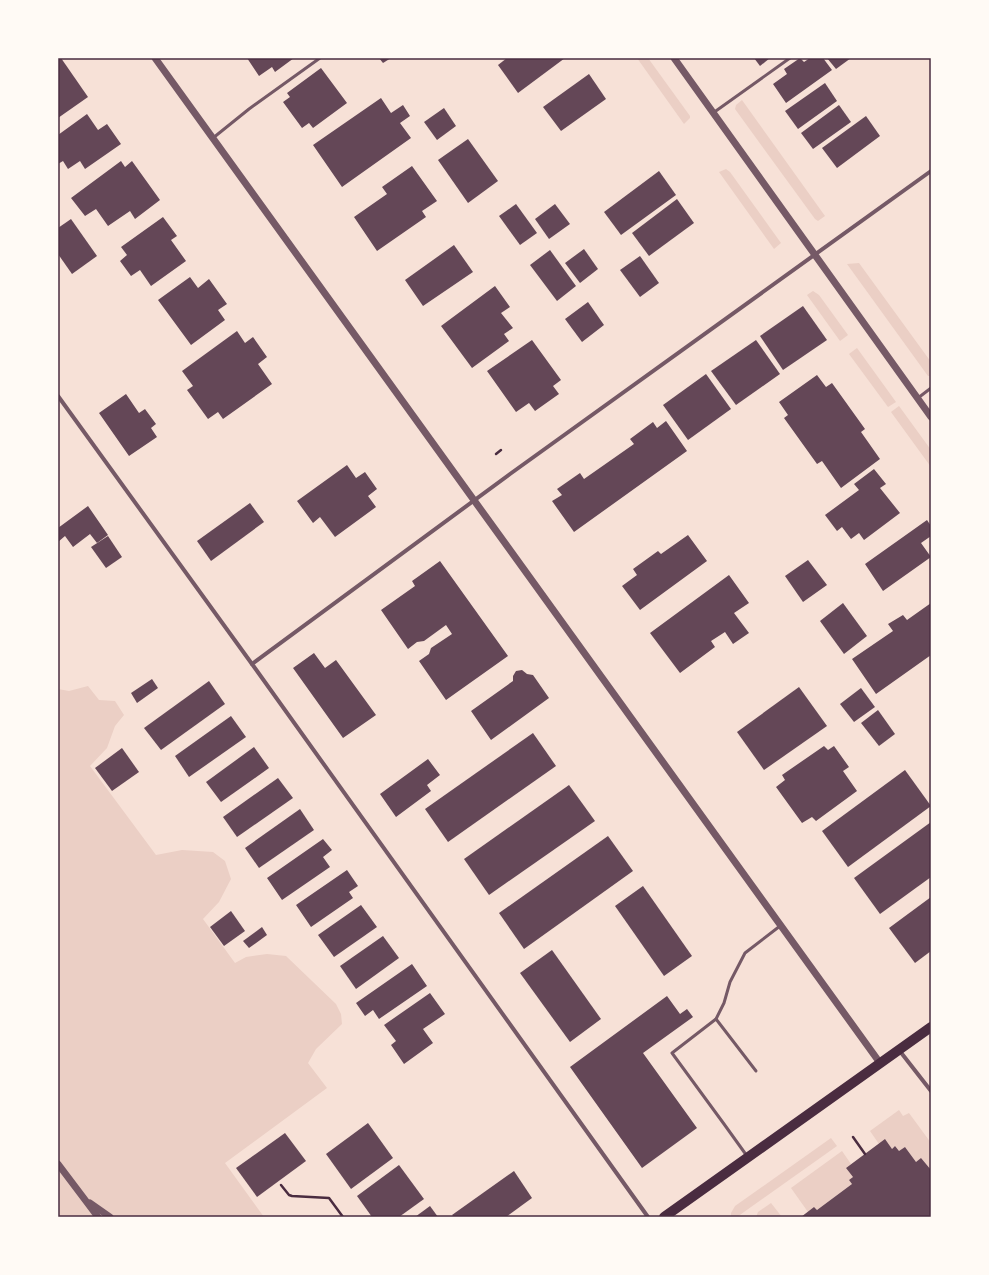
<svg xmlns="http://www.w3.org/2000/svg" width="989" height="1275" font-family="Commissioner,sans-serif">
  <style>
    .green { fill: #ebcfc5 }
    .building { fill: #644757 }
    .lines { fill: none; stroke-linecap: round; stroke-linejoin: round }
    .path { stroke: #4a2c40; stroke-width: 2.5 }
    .service { stroke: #755966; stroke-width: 3 }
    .minor { stroke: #755966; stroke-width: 4 }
    .tertiary { stroke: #755966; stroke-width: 7 }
    .primary { stroke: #4a2c40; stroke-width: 10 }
    .neatline { fill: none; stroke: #4a2c40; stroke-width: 1.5 }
  </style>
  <rect width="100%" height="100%" fill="#f7e1d7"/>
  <g class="green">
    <path d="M 637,58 L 648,58 L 690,116 L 690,118 L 684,124 Z"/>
    <path d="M 742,100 L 825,216 L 818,221 L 815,219 L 735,109 L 736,105 Z"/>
    <path d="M 726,169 L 730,172 L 781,243 L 774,249 L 719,172 Z"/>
    <path d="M 859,263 L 931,362 L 931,376 L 928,376 L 847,264 Z"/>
    <path d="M 813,291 L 819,295 L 848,335 L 840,341 L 807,295 Z"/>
    <path d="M 857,348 L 896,402 L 888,407 L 849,354 Z"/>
    <path d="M 899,406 L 931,450 L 931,467 L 891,412 Z"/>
    <path d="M 88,686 L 99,700 L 115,701 L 124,715 L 115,726 L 107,748 L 90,766 L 156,855 L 182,850 L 213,852 L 225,861 L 231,879 L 219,902 L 203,919 L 235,963 L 246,957 L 267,954 L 286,956 L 336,1004 L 341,1014 L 342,1024 L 316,1049 L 308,1063 L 327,1088 L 225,1163 L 264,1217 L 58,1217 L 58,689 L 69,691 Z"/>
    <path d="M 899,1110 L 903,1116 L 909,1113 L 931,1143 L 930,1171 L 921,1158 L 916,1162 L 905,1147 L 899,1151 L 895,1146 L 892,1149 L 879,1144 L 870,1131 Z"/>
    <path d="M 831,1138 L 837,1146 L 737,1217 L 731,1217 L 731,1213 L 735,1206 Z"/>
    <path d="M 842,1151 L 851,1164 L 846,1168 L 853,1177 L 849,1180 L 852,1184 L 817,1210 L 814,1207 L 808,1212 L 791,1188 Z"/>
    <path d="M 771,1203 L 782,1217 L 756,1217 L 758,1212 Z"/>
  </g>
  <g class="building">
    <path d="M 58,58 L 61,58 L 88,97 L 58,118 Z"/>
    <path d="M 247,58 L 294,58 L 275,72 L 272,67 L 259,76 Z"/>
    <path d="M 379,58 L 391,58 L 383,63 Z"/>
    <path d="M 507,58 L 565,58 L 518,93 L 498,65 Z"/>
    <path d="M 754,58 L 770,58 L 760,66 Z"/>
    <path d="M 800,58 L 804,62 L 810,58 L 823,58 L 832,70 L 786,103 L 773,84 L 787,74 L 784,69 Z"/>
    <path d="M 827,58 L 851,58 L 836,69 Z"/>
    <path d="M 321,68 L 347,103 L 313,128 L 309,123 L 302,128 L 283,102 L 290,97 L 287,93 Z"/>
    <path d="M 589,74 L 606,99 L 561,131 L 543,107 Z"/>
    <path d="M 825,83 L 837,101 L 798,129 L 785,111 Z"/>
    <path d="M 381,98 L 391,113 L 403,105 L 410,116 L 400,123 L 411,138 L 342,187 L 313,145 Z"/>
    <path d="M 839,105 L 851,122 L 813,149 L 801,133 Z"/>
    <path d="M 444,108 L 456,126 L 437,140 L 424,122 Z"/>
    <path d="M 87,114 L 98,130 L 107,124 L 121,144 L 85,169 L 80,161 L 68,169 L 63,161 L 58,164 L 58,135 Z"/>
    <path d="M 866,116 L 880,136 L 837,168 L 822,148 Z"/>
    <path d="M 468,139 L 498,181 L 468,203 L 438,160 Z"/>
    <path d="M 121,161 L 125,167 L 132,161 L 160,200 L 135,219 L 130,211 L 108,226 L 96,209 L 85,216 L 71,198 Z"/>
    <path d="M 412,166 L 437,201 L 422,211 L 426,217 L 377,251 L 354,217 L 387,194 L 382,187 Z"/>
    <path d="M 659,171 L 676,195 L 621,235 L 604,212 Z"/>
    <path d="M 677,199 L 694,223 L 649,256 L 632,233 Z"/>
    <path d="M 516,204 L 537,233 L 520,245 L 499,216 Z"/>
    <path d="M 555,204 L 570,224 L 549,239 L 535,219 Z"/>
    <path d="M 163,217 L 177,236 L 171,240 L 186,261 L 151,286 L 140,270 L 131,276 L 120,261 L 127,255 L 121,247 Z"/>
    <path d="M 71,219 L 97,256 L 72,274 L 58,254 L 58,228 Z"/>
    <path d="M 454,245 L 473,272 L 423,306 L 405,280 Z"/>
    <path d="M 584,249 L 598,269 L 580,283 L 565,263 Z"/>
    <path d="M 550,250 L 576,286 L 557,301 L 530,265 Z"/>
    <path d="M 640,256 L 659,283 L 640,297 L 620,270 Z"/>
    <path d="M 190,277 L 198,288 L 209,279 L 227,304 L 218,310 L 225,320 L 191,345 L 158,300 Z"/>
    <path d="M 495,286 L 510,307 L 501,313 L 513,328 L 504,334 L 509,341 L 472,368 L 441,326 Z"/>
    <path d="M 588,302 L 604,325 L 582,342 L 565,319 Z"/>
    <path d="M 803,306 L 827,340 L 783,370 L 760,336 Z"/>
    <path d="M 237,331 L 245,343 L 253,337 L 267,357 L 258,364 L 272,384 L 223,419 L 218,412 L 208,419 L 187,390 L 193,386 L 182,371 Z"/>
    <path d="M 532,340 L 561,380 L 553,386 L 559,394 L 535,411 L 529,403 L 516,412 L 487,371 Z"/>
    <path d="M 756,340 L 780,374 L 736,405 L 711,371 Z"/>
    <path d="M 706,374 L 731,409 L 688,440 L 663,405 Z"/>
    <path d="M 817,375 L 826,387 L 832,383 L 865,429 L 861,432 L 880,459 L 841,488 L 822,461 L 817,464 L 784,418 L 788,415 L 779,402 Z"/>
    <path d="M 126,394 L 139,413 L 145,409 L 156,424 L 151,428 L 157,437 L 129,456 L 99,413 Z"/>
    <path d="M 666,421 L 687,451 L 574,532 L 552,501 L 562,495 L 557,489 L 580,473 L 584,479 L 634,444 L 630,439 L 653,422 L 657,428 Z"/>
    <path d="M 347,465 L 356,478 L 365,472 L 377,489 L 368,496 L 376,507 L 335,537 L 320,517 L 313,523 L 297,501 Z"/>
    <path d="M 874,469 L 886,484 L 880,488 L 900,513 L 864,540 L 859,533 L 851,539 L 842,527 L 837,531 L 825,515 L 859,490 L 854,484 Z"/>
    <path d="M 250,503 L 264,522 L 211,561 L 197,541 Z"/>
    <path d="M 88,506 L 108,535 L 97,543 L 90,534 L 73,547 L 65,536 L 58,542 L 58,528 Z"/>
    <path d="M 927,520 L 931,526 L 931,536 L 921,543 L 931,557 L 883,591 L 865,564 Z"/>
    <path d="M 688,535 L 707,561 L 640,610 L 622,586 L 637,575 L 633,569 L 658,551 L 661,554 Z"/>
    <path d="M 108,536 L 122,557 L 106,568 L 91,547 Z"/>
    <path d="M 808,560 L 827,585 L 803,602 L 785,576 Z"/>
    <path d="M 440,561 L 508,656 L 446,700 L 419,661 L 429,654 L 431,648 L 452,634 L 446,625 L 424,641 L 417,642 L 408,649 L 381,610 L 415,586 L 412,581 Z"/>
    <path d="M 729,575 L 749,603 L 734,613 L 749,633 L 733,644 L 725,632 L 711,641 L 715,647 L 680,673 L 650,633 Z"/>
    <path d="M 843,603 L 867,636 L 844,654 L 820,621 Z"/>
    <path d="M 931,603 L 931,655 L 876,694 L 852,659 L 893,631 L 888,624 L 903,615 L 907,620 Z"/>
    <path d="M 314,653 L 325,668 L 336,660 L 376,715 L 343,738 L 293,668 Z"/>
    <path d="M 522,670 L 527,674 L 533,675 L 549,698 L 491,740 L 471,711 L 513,681 L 513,676 L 516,671 Z"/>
    <path d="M 152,679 L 158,688 L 137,703 L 131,693 Z"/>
    <path d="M 209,681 L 225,704 L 161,750 L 144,728 Z"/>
    <path d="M 799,687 L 827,726 L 764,770 L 737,732 Z"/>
    <path d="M 861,688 L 875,707 L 854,722 L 840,704 Z"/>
    <path d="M 878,710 L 895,734 L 879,746 L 861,723 Z"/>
    <path d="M 231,716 L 246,737 L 189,777 L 175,756 Z"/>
    <path d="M 533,733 L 556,766 L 448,842 L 425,809 Z"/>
    <path d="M 824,746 L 828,750 L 834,746 L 849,767 L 843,771 L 857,791 L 816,821 L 812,817 L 802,823 L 776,787 L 785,780 L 782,775 Z"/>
    <path d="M 254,747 L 269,768 L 221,802 L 206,782 Z"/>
    <path d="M 122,748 L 139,772 L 112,791 L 95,768 Z"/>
    <path d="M 428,759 L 440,775 L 427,785 L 431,791 L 396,817 L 380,794 Z"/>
    <path d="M 905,770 L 931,806 L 848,867 L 822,831 Z"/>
    <path d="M 278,778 L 293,798 L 237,837 L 223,817 Z"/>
    <path d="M 569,785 L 595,821 L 489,895 L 464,859 Z"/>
    <path d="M 300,809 L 314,830 L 259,868 L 245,848 Z"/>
    <path d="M 931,822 L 931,877 L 880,914 L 854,878 Z"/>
    <path d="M 608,836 L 633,871 L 524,949 L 499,913 Z"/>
    <path d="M 323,839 L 332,850 L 323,857 L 330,867 L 282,900 L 267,878 Z"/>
    <path d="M 347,870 L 358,886 L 349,892 L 353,898 L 311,927 L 296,905 Z"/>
    <path d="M 643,886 L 692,956 L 664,976 L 615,906 Z"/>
    <path d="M 931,897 L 931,951 L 915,963 L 889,928 Z"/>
    <path d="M 361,905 L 377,927 L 334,957 L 318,935 Z"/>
    <path d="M 231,911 L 245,931 L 224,946 L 210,927 Z"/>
    <path d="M 262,927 L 267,935 L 249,948 L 243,941 Z"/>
    <path d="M 383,936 L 399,958 L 356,989 L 340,966 Z"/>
    <path d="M 552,950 L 601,1019 L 570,1042 L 520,973 Z"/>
    <path d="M 412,964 L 427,986 L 379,1019 L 373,1010 L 365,1016 L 356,1003 Z"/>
    <path d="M 430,993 L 445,1014 L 423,1029 L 433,1043 L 404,1064 L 391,1045 L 396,1041 L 384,1025 Z"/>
    <path d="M 667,996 L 680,1014 L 687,1009 L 693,1017 L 643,1053 L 697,1128 L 642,1168 L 570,1067 Z"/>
    <path d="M 368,1123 L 393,1158 L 351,1189 L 326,1154 Z"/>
    <path d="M 285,1133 L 306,1161 L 257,1197 L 236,1168 Z"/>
    <path d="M 885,1139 L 892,1149 L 895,1146 L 899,1151 L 905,1147 L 916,1162 L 921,1158 L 931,1170 L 931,1217 L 801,1217 L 814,1207 L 817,1210 L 852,1184 L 849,1180 L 853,1177 L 846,1168 Z"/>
    <path d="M 399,1165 L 424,1199 L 399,1217 L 372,1217 L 357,1196 Z"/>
    <path d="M 514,1171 L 532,1198 L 506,1217 L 454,1217 L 452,1215 Z"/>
    <path d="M 430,1206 L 438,1217 L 415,1217 Z"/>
  </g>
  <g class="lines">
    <g class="path">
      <path d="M 496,454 L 501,450"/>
      <path d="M 853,1137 L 865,1154"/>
      <path d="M 281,1185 L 289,1195 L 292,1196 L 329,1198 L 343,1217"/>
    </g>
    <g class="service">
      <path d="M 713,113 L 790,58"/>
      <path d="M 213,138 L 249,109 L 320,58"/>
      <path d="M 918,398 L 931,388"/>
      <path d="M 716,1019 L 756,1071"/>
      <path d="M 747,1156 L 724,1124 L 672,1053 L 716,1019 L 724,1003 L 730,982 L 745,953 L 780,926"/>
    </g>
    <g class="minor">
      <path d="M 58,396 L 252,664 L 648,1217"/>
      <path d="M 252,664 L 510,474 L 931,171"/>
      <path d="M 899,1050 L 931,1091"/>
    </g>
    <g class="tertiary">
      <path d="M 155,58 L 880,1063"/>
      <path d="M 674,58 L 931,417"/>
      <path d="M 58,1164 L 98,1217"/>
      <path d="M 90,1203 L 110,1217"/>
    </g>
    <path class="primary" d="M 664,1217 L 931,1027"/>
  </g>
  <rect width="989" height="1275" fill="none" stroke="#fffaf5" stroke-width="118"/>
  <rect x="59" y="59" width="871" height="1157" class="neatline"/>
</svg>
